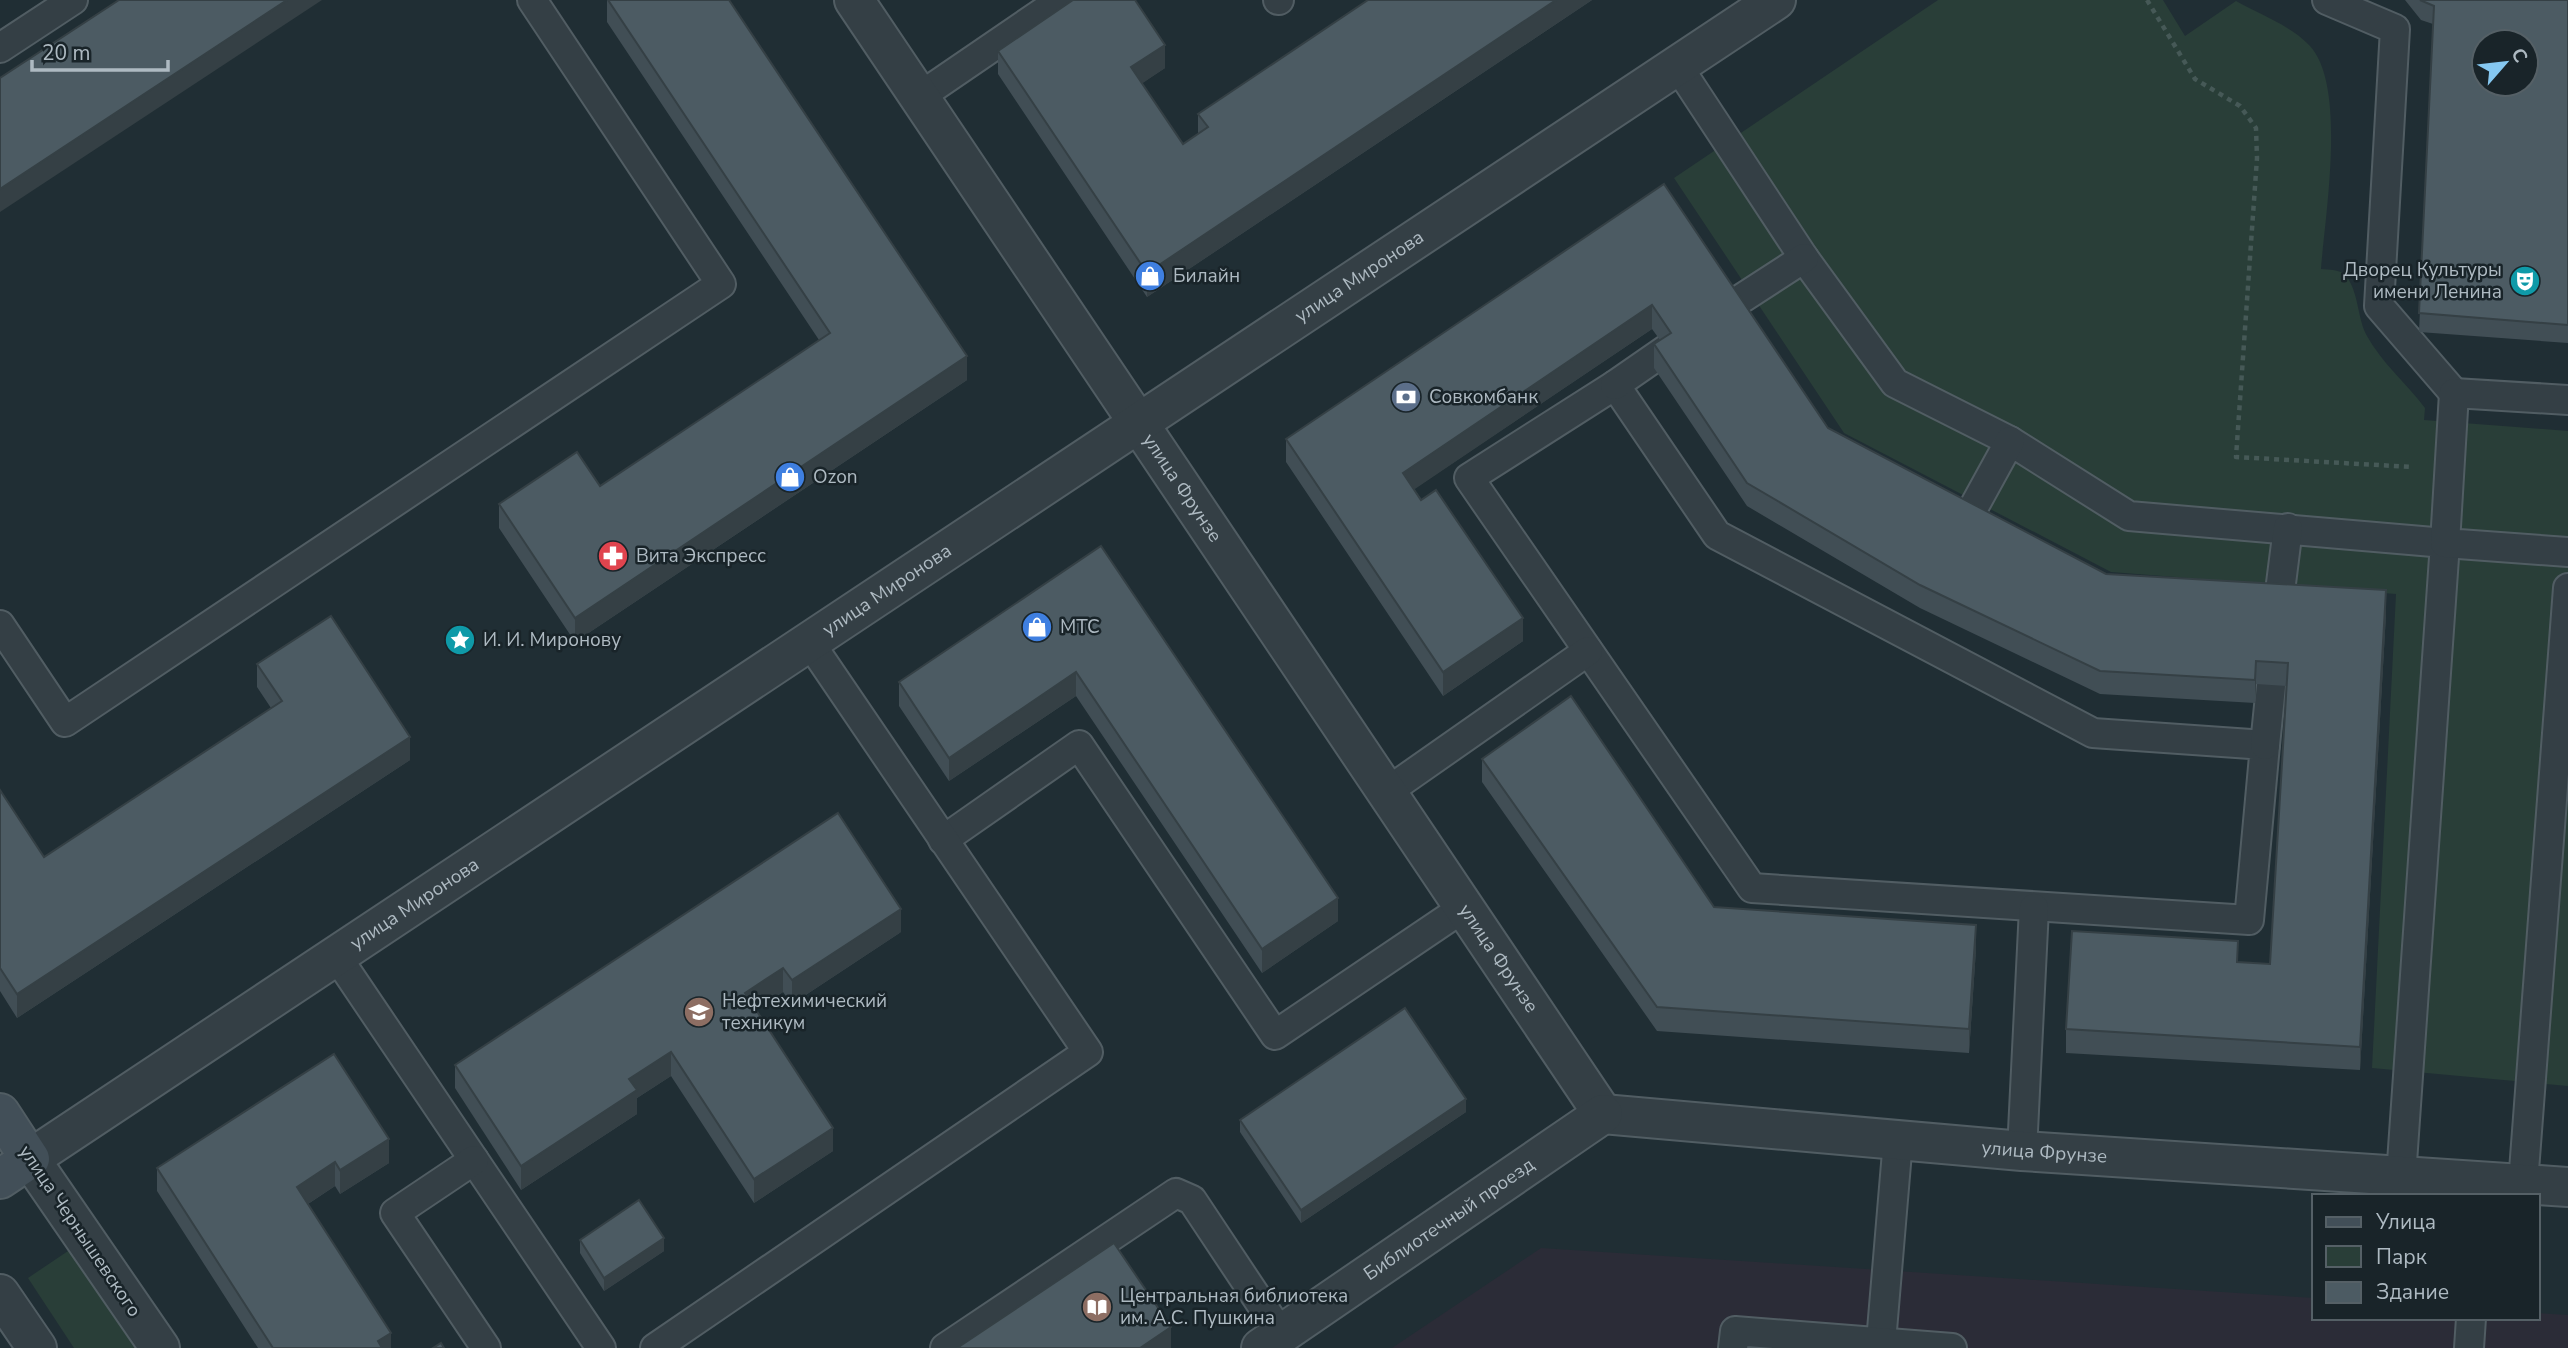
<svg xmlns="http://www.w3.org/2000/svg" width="2568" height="1348" font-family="'Nunito Sans',sans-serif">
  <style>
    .medical { fill: #2b2c37 }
    .green { fill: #293e38 }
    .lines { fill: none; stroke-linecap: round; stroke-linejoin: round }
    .lane-casing { stroke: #515d63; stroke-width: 32 }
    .street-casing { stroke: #515d63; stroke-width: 42 }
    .secondary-casing { stroke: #515d63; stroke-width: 42 }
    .path { stroke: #465957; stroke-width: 4.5; stroke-dasharray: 5 5; stroke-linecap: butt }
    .lane { stroke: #343f45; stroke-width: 28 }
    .street { stroke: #343f45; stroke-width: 38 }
    .secondary { stroke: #424f58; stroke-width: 38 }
    .wall { fill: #414e55 }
    .shaded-wall { fill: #354045 }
    .building { fill: #4c5b63; stroke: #354045; stroke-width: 2; fill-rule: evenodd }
    .labels { text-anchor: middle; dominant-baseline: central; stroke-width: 5; stroke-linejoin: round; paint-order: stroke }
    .poi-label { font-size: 19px; fill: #aebac2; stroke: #192429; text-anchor: start }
    .street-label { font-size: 19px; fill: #aebac2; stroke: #192429 }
  </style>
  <rect width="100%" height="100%" fill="#202e34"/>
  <path class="medical" d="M 1541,1248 L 2314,1298 L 2314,1318 L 2538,1318 L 2538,1313 L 2568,1315 L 2568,1348 L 1392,1348 Z"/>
  <g class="green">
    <path d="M 1938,0 L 2163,0 L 2185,36 L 2236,1 C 2259,14 2292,26 2310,46 C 2347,86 2325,216 2321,269 C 2329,270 2340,269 2346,276 C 2359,292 2357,318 2367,336 C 2381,362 2407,384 2425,408 L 2424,420 L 2568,431 L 2568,1086 L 2372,1068 L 2396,594 L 2111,572 L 1844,433 L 1674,178 Z"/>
    <path d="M 77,1245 L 145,1348 L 74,1348 L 28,1278 Z"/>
  </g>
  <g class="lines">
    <g class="lane-casing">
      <g id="lane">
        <path d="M 1278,0 L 1279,0"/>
        <path d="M 2327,0 L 2395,29 L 2379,306 L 2454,393"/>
        <path d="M 0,48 L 73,0"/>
        <path d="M 1677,65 L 1804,258 L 1895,383 L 2010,441 L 2129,516 L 2445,543 L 2401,1177"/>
        <path d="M 919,97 L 1061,0"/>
        <path d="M 1730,306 L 1804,258"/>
        <path d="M 1615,385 L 1717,535 L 2093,733 L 2265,745 L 2249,920 L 1752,888 L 1469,478 Z"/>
        <path d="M 1615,385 L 1667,349"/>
        <path d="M 2568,400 L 2454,393 L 2445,543 L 2568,552"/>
        <path d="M 1965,523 L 2010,441"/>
        <path d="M 2278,607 L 2288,528"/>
        <path d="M 0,625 L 65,722 L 721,284 L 532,0"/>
        <path d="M 2265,745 L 2271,686"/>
        <path d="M 1388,791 L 1588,651"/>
        <path d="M 943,840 L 1079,745 L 1275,1035 L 1466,906"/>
        <path d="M 337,957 L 601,1348"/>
        <path d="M 2022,1151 L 2034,908"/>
        <path d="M 474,1160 L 395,1213 L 486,1348"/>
        <path d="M 2523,1184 L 2568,588"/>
        <path d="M 1881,1342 L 1898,1140"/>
        <path d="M 655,1348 L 1088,1052 L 810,643"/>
        <path d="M 945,1348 L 1176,1193 L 1192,1200 L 1281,1334"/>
        <path d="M 1733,1348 L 1735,1331 L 1952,1348"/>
        <path d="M 2469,1348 L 2471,1318"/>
      </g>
    </g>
    <g class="street-casing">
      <g id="street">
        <path id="s1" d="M 854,0 L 1603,1114"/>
        <path id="s2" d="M 1603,1114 L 2022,1151 L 2568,1187"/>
        <path d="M 0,1294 L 37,1348"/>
        <path id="s3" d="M 160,1348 L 30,1159 L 1776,0"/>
        <path id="s4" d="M 1261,1348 L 1603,1114"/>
      </g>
    </g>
    <g class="secondary-casing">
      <path id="secondary" d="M 0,1113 L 30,1159 L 0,1179"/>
    </g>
    <path class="path" d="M 2147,0 L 2195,79 L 2240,106 L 2256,128 L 2257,158 L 2236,457 L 2413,467"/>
    <use href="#lane" class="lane"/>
    <use href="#street" class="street"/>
    <use href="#secondary" class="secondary"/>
  </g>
  <g class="wall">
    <path d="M 607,0 L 729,0 L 967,380 L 575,642 L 499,528 L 499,504 L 600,486 L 819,340 L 607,22 Z"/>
    <path d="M 1368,0 L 1592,0 L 1147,297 L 998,74 L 998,51 L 1165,68 L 1142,83 L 1183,144 L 1198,134 L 1198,114 Z"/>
    <path d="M 2405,0 L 2568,0 L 2568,343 L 2419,332 L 2433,24 L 2421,20 Z"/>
    <path d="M 1664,184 L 1828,428 L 2106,574 L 2386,614 L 2360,1070 L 2066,1053 L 2066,1029 L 2238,962 L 2270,964 L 2287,686 L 2256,684 L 2255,703 L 2100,694 L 1920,608 L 1747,506 L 1654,368 L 1654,344 L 1660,340 L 1652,329 L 1414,489 L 1523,641 L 1443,696 L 1286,462 L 1286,439 Z"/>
    <path d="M 1101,546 L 1338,921 L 1262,973 L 1076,696 L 949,781 L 899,706 L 899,682 Z"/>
    <path d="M 257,664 L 410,760 L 17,1018 L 0,991 L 0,790 L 44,857 L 271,708 L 257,687 Z"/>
    <path d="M 1482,759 L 1714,907 L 1976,949 L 1969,1053 L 1657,1031 L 1482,782 Z"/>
    <path d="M 901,932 L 792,1004 L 783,992 L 756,1010 L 833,1151 L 754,1203 L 671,1076 L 637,1098 L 637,1114 L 521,1190 L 455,1088 L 455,1065 Z"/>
    <path d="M 334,1054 L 389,1163 L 340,1194 L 335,1186 L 308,1204 L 391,1348 L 258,1348 L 157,1191 L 157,1168 Z"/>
    <path d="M 1466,1112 L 1301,1223 L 1240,1132 L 1240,1120 Z"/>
    <path d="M 580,1240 L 664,1251 L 604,1291 L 580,1253 Z"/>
  </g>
  <g class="shaded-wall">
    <path d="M 287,0 L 322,0 L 0,212 L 0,189 Z"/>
    <path d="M 1556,0 L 1592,0 L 1147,297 L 1147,273 Z"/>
    <path d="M 1165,45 L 1165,68 L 1131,91 L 1131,67 Z"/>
    <path d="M 1652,305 L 1652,329 L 1403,497 L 1403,473 Z"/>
    <path d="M 967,356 L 967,380 L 575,642 L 575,618 Z"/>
    <path d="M 2386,590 L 2386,614 L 2360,1070 L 2360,1047 Z"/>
    <path d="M 1523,618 L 1523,641 L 1443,696 L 1443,672 Z"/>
    <path d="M 2256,661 L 2256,684 L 2255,703 L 2255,680 Z"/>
    <path d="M 1076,672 L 1076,696 L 949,781 L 949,758 Z"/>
    <path d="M 410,737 L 410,760 L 17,1018 L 17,994 Z"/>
    <path d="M 1338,898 L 1338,921 L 1262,973 L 1262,949 Z"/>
    <path d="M 901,909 L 901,932 L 792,1004 L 792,980 Z"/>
    <path d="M 1976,925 L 1976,949 L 1969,1053 L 1969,1029 Z"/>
    <path d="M 783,968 L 783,992 L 745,1017 L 745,993 Z"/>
    <path d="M 671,1052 L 671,1076 L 637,1098 L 637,1114 L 521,1190 L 521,1166 L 629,1079 Z"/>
    <path d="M 1466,1099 L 1466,1112 L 1301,1223 L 1301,1210 Z"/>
    <path d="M 833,1128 L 833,1151 L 754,1203 L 754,1179 Z"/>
    <path d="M 389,1139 L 389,1163 L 340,1194 L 340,1170 Z"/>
    <path d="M 335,1162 L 335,1186 L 297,1211 L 297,1187 Z"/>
    <path d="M 664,1238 L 664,1251 L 604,1291 L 604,1278 Z"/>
    <path d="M 1171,1327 L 1171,1348 L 1140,1348 Z"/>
    <path d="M 391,1333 L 391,1348 L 378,1348 L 378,1341 Z"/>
  </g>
  <g class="building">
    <path d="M 119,0 L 287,0 L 0,189 L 0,78 Z"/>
    <path d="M 608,0 L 729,0 L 967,356 L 575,618 L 499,504 L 577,452 L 600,486 L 830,333 Z"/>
    <path d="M 1073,0 L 1135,0 L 1165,45 L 1131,67 L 1183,144 L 1208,127 L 1198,114 L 1368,0 L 1556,0 L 1147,273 L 998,51 Z"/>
    <path d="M 2420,0 L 2568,0 L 2568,325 L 2419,313 L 2434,6 ZM 2484,42 L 2526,42 L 2526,84 L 2484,84 Z"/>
    <path d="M 1664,184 L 1828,428 L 2106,574 L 2386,590 L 2360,1047 L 2066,1029 L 2072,931 L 2238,941 L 2237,962 L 2270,964 L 2288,663 L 2256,661 L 2255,680 L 2100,671 L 1920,585 L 1747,483 L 1654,344 L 1671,333 L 1652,305 L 1403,473 L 1421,500 L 1436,490 L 1523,618 L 1443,672 L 1286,439 Z"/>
    <path d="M 1101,546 L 1338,898 L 1262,949 L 1076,672 L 949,758 L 899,682 Z"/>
    <path d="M 331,616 L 410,737 L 17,994 L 0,968 L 0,790 L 44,857 L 282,701 L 257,664 Z"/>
    <path d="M 1571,696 L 1714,907 L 1976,925 L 1969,1029 L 1657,1007 L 1482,759 Z"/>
    <path d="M 838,813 L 901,909 L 792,980 L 783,968 L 745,993 L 833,1128 L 754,1179 L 671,1052 L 629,1079 L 637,1090 L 521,1166 L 455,1065 Z"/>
    <path d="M 1405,1008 L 1466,1099 L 1301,1210 L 1240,1120 Z"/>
    <path d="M 334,1054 L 389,1139 L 340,1170 L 335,1162 L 297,1187 L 391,1333 L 378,1341 L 382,1348 L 273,1348 L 157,1168 Z"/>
    <path d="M 639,1200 L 664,1238 L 604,1278 L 580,1240 Z"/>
    <path d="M 1114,1243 L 1171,1327 L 1140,1348 L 957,1348 Z"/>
    <path d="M 441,1343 L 444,1348 L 433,1348 Z"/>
  </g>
  <defs>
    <g id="shop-disc" transform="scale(1.575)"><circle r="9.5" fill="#3f7fe0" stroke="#192429"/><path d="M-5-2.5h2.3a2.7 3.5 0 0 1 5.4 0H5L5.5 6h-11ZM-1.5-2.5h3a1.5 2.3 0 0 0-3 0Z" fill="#fff"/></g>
    <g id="theatre-disc" transform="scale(1.575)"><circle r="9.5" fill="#0f9aa8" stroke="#192429"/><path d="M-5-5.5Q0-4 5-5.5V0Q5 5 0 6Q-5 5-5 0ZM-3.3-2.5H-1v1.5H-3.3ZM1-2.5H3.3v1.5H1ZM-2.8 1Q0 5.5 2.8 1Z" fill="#fff"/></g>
    <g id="bank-disc" transform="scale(1.575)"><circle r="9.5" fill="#5c6f8a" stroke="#192429"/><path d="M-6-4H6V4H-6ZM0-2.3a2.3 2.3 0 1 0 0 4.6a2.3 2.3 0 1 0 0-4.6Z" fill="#fff"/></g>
    <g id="pharmacy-disc" transform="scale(1.575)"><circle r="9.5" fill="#e0444e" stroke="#192429"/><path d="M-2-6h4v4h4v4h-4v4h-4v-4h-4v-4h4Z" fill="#fff"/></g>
    <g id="sight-disc" transform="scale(1.575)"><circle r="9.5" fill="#0f9aa8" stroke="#192429"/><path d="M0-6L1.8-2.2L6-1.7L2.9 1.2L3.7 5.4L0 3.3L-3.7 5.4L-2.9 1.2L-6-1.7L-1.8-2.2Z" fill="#fff"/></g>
    <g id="university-disc" transform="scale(1.575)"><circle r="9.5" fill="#8d6e63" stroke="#192429"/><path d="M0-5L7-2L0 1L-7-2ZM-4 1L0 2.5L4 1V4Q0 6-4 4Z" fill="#fff"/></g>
    <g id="library-disc" transform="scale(1.575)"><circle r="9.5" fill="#8d6e63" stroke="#192429"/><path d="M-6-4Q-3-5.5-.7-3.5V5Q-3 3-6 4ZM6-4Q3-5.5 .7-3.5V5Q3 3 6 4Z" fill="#fff"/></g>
  </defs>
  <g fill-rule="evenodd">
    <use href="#shop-disc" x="1150" y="276"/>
    <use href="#theatre-disc" x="2525" y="281"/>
    <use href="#bank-disc" x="1406" y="397"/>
    <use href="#shop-disc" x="790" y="477"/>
    <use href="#pharmacy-disc" x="613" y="556"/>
    <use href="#shop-disc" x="1037" y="627"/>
    <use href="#sight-disc" x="460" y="640"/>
    <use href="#university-disc" x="699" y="1012"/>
    <use href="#library-disc" x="1097" y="1307"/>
  </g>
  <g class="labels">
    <g class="poi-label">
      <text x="2502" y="270" text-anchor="end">Дворец Культуры<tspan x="2502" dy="22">имени Ленина</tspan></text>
      <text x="1173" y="276">Билайн</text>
      <text x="1429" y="397">Совкомбанк</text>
      <text x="813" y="477">Ozon</text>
      <text x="636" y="556">Вита Экспресс</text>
      <text x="1060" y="627">МТС</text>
      <text x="483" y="640">И. И. Миронову</text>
      <text x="722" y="1001">Нефтехимический<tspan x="722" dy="22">техникум</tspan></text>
      <text x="1120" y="1296">Центральная библиотека<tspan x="1120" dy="22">им. А.С. Пушкина</tspan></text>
    </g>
    <g class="street-label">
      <text stroke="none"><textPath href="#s3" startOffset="1825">улица Миронова</textPath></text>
      <text stroke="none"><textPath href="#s1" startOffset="588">улица Фрунзе</textPath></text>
      <text stroke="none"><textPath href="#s3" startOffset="1258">улица Миронова</textPath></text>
      <text stroke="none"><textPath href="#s3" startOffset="691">улица Миронова</textPath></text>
      <text stroke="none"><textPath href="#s1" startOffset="1155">улица Фрунзе</textPath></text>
      <text stroke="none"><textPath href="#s2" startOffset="443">улица Фрунзе</textPath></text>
      <text stroke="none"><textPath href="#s4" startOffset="228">Библиотечный проезд</textPath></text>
      <text transform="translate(80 1231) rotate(56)">улица Чернышевского</text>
    </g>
  </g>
  <rect x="2312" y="1194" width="228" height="126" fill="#192429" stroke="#556066" stroke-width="2"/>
  <rect x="2326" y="1217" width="35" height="10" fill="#424f58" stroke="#556066" stroke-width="2"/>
  <text x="2376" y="1229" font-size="21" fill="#aebac2">Улица</text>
  <rect x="2326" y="1246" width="35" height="21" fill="#293e38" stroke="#556066" stroke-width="2"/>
  <text x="2376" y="1264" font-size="21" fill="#aebac2">Парк</text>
  <rect x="2326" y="1282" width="35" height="21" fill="#4c5b63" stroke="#556066" stroke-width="2"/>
  <text x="2376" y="1299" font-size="21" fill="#aebac2">Здание</text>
  <g transform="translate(2505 63) rotate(62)"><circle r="33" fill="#192429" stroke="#556066" stroke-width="2"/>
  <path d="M0-5L12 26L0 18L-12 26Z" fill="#85c7f0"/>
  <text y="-10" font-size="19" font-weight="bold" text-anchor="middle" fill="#aebac2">С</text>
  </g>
  <path d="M32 60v10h136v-10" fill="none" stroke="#aebac2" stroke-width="3.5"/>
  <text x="42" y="60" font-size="21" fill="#aebac2" stroke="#192429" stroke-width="5" paint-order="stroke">20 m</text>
</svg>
